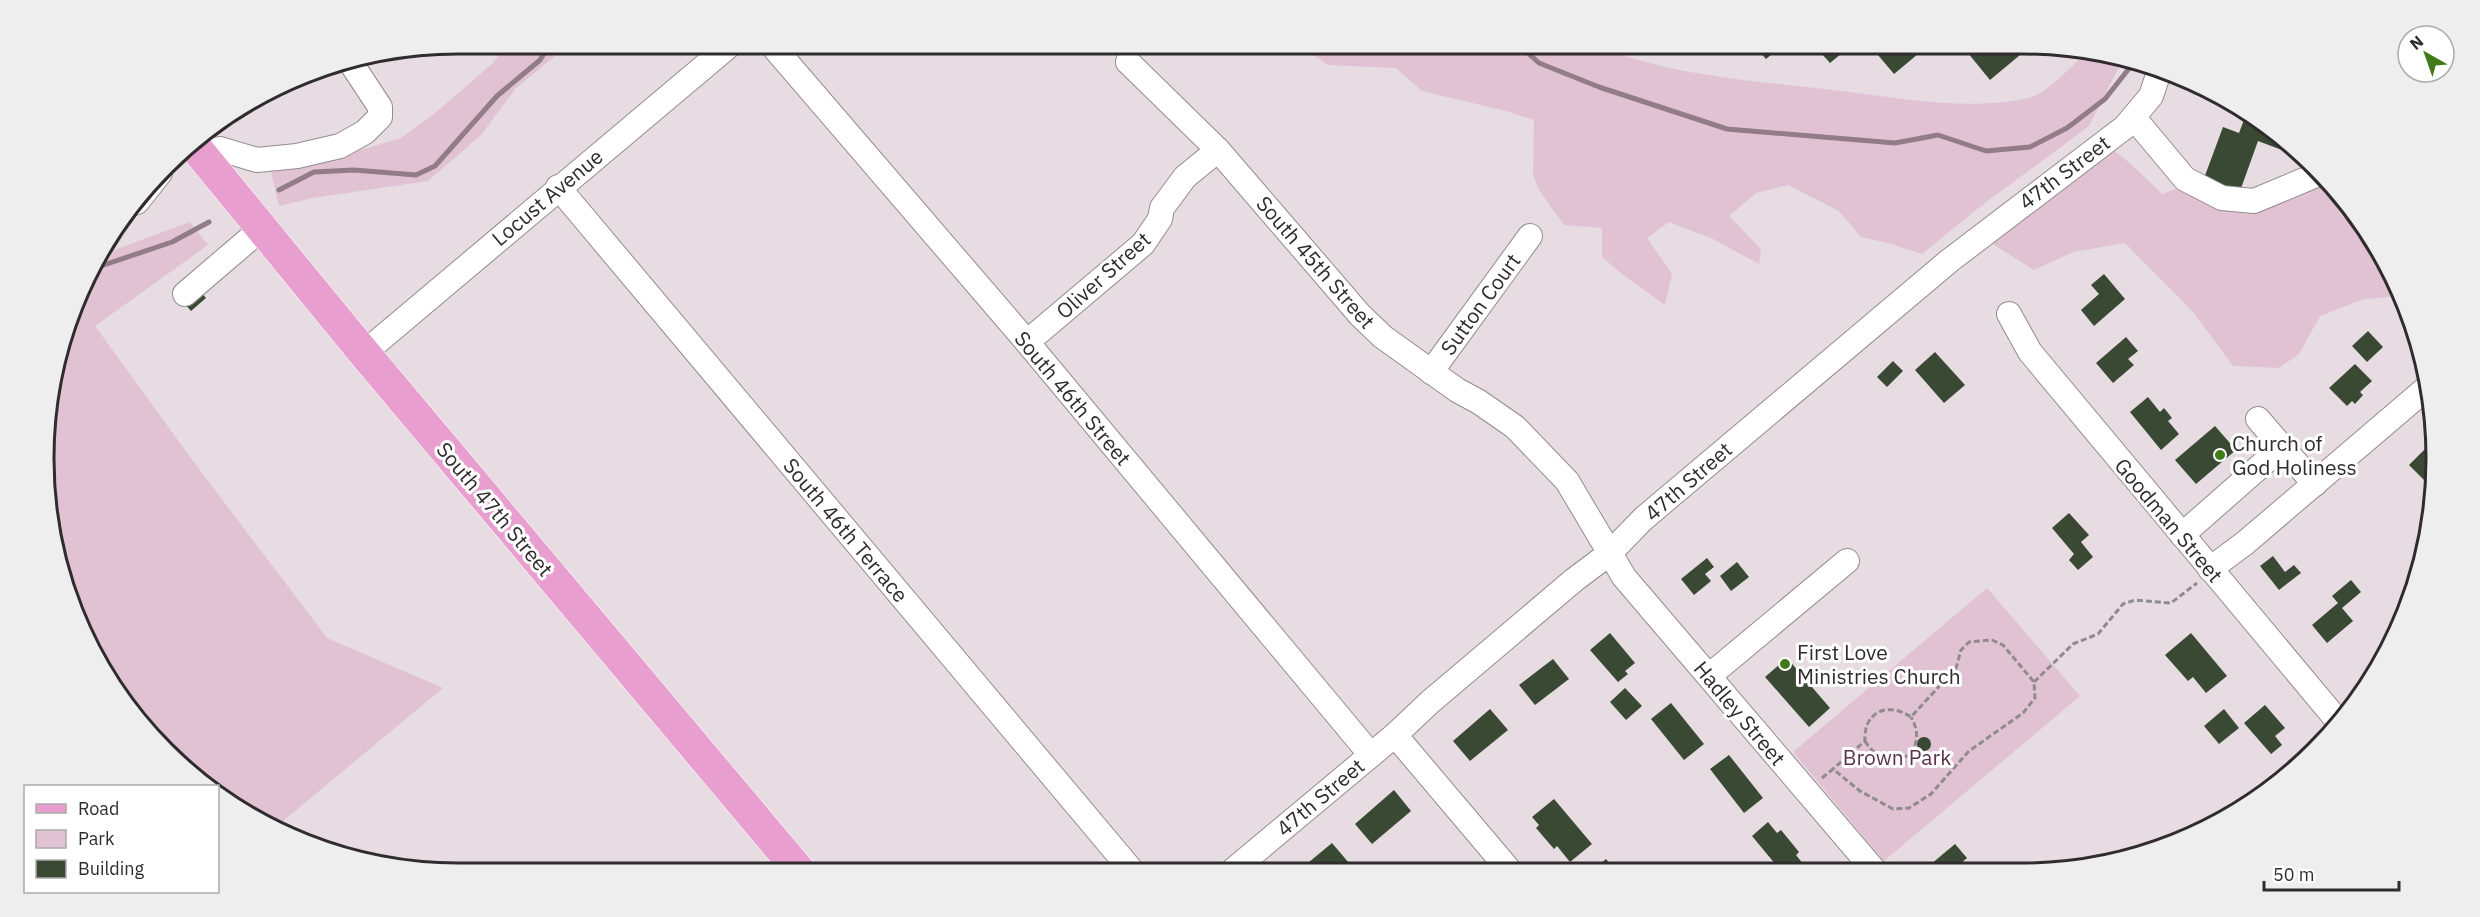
<svg xmlns="http://www.w3.org/2000/svg" width="2480" height="917" font-family="'IBM Plex Sans',sans-serif">
  <style>
    .green { fill: #e0c2d2 }
    .lines { fill: none; stroke-linecap: round; stroke-linejoin: round }
    .stream { stroke: #927c88; stroke-width: 5 }
    .building { fill: #3a4934 }
    .minor-casing { stroke: #948b8f; stroke-width: 26 }
    .major-casing { stroke: #fff; stroke-width: 33 }
    .path { stroke: #918a8e; stroke-width: 3; stroke-dasharray: 6 3; stroke-linecap: butt }
    .minor { stroke: #fff; stroke-width: 24 }
    .major { stroke: #e89ece; stroke-width: 32 }
    .poi-dot { fill: #3f7c18; stroke: #fff; stroke-width: 2 }
    .labels { text-anchor: middle; dominant-baseline: central; stroke-width: 6; stroke-linejoin: round; paint-order: stroke }
    .street-label { font-size: 21px; fill: #302c2e; stroke: #fff }
    .poi-label { font-size: 21px; fill: #302c2e; stroke: #fff; text-anchor: start }
    .park-label { font-size: 21px; fill: #5b324b; stroke: #fff }
    .rim { fill: none; stroke: #302c2e; stroke-width: 3 }
  </style>
  <rect width="100%" height="100%" fill="#e6dce1"/>
  <g class="green">
    <path d="M 507,44 L 570,44 L 516,88 L 481,135 L 428,181 L 313,198 L 279,206 L 271,172 L 337,157 L 401,138 L 434,114 L 493,63 Z"/>
    <path d="M 1297,44 L 1593,44 C 1671,77 1757,81 1841,91 C 1900,98 1978,113 2035,96 C 2046,93 2077,61 2087,52 L 2124,57 L 2089,126 L 1977,209 L 1922,254 L 1888,243 L 1861,237 L 1839,211 L 1788,185 L 1756,193 L 1729,216 L 1761,249 L 1759,264 L 1713,239 L 1669,222 L 1647,238 L 1672,274 L 1665,305 L 1622,274 L 1602,257 L 1602,228 L 1564,225 L 1539,190 L 1533,174 L 1534,120 L 1506,111 L 1422,91 L 1396,68 L 1328,65 Z"/>
    <path d="M 2113,150 L 2131,164 L 2162,194 L 2176,189 L 2225,210 L 2269,207 L 2331,182 L 2381,251 L 2401,296 L 2364,299 L 2320,316 L 2299,354 L 2279,368 L 2233,366 L 2194,313 L 2125,243 L 2073,252 L 2034,270 L 1991,243 Z"/>
    <path d="M 190,222 L 208,245 L 95,326 L 193,461 L 327,638 L 443,688 L 277,826 L 228,803 L 218,795 L 218,786 L 207,786 L 165,752 L 114,689 L 58,566 L 44,485 L 47,405 L 86,275 L 98,256 Z"/>
    <path d="M 1987,588 L 2080,696 L 1884,861 L 1793,752 Z"/>
  </g>
  <g class="lines">
    <g class="stream">
      <path d="M 1518,44 L 1539,63 L 1599,87 L 1727,129 L 1895,143 L 1938,135 L 1986,151 L 2030,147 L 2067,128 L 2105,99 L 2131,66 L 2141,62"/>
      <path d="M 279,190 L 314,172 L 354,170 L 416,175 L 435,166 L 497,96 L 540,60 L 550,44"/>
      <path d="M 89,270 L 172,242 L 209,222"/>
    </g>
  </g>
  <g class="building">
    <path d="M 1753,44 L 1784,44 L 1766,59 Z"/>
    <path d="M 1813,44 L 1853,44 L 1830,63 Z"/>
    <path d="M 1891,44 L 1930,44 L 1894,74 L 1878,55 Z"/>
    <path d="M 1968,44 L 2021,44 L 2032,45 L 1990,80 L 1963,47 Z"/>
    <path d="M 2247,112 L 2274,129 L 2299,153 L 2298,156 L 2258,141 L 2239,194 L 2203,181 L 2223,127 L 2239,133 Z"/>
    <path d="M 2104,274 L 2125,299 L 2094,326 L 2081,310 L 2099,294 L 2091,285 Z"/>
    <path d="M 200,291 L 206,298 L 191,311 L 185,304 Z"/>
    <path d="M 2368,331 L 2383,347 L 2367,362 L 2352,346 Z"/>
    <path d="M 2126,337 L 2138,351 L 2128,359 L 2134,365 L 2113,383 L 2096,363 Z"/>
    <path d="M 1935,352 L 1965,385 L 1944,403 L 1915,370 Z"/>
    <path d="M 1893,361 L 1903,371 L 1887,387 L 1877,377 Z"/>
    <path d="M 2355,364 L 2372,381 L 2360,392 L 2363,395 L 2355,404 L 2352,401 L 2347,406 L 2329,388 Z"/>
    <path d="M 2148,397 L 2160,412 L 2164,408 L 2172,418 L 2168,421 L 2179,434 L 2161,450 L 2130,412 Z"/>
    <path d="M 2215,426 L 2236,450 L 2196,484 L 2175,460 Z"/>
    <path d="M 2425,449 L 2435,459 L 2435,491 L 2409,465 Z"/>
    <path d="M 2069,513 L 2089,535 L 2081,542 L 2093,557 L 2078,570 L 2069,560 L 2074,554 L 2052,528 Z"/>
    <path d="M 2273,556 L 2285,572 L 2294,565 L 2301,573 L 2279,590 L 2260,566 Z"/>
    <path d="M 1707,558 L 1714,567 L 1705,574 L 1711,581 L 1694,595 L 1681,579 Z"/>
    <path d="M 1737,562 L 1749,577 L 1731,591 L 1720,576 Z"/>
    <path d="M 2351,580 L 2361,592 L 2342,608 L 2353,621 L 2327,643 L 2312,625 L 2338,603 L 2332,596 Z"/>
    <path d="M 1610,633 L 1635,663 L 1625,671 L 1628,674 L 1618,682 L 1590,650 Z"/>
    <path d="M 2191,633 L 2227,676 L 2206,693 L 2193,677 L 2188,681 L 2165,655 Z"/>
    <path d="M 1787,658 L 1830,708 L 1809,727 L 1765,677 Z"/>
    <path d="M 1553,659 L 1569,679 L 1535,705 L 1519,685 Z"/>
    <path d="M 1625,688 L 1642,706 L 1626,720 L 1610,702 Z"/>
    <path d="M 1671,703 L 1704,744 L 1684,760 L 1651,719 Z"/>
    <path d="M 2265,705 L 2285,728 L 2275,736 L 2282,745 L 2271,754 L 2244,723 Z"/>
    <path d="M 1490,709 L 1508,730 L 1470,761 L 1453,741 Z"/>
    <path d="M 2224,709 L 2239,728 L 2219,744 L 2204,726 Z"/>
    <circle cx="1924" cy="744" r="7"/>
    <path d="M 1729,755 L 1763,798 L 1744,813 L 1710,769 Z"/>
    <path d="M 1394,790 L 1411,811 L 1372,844 L 1355,824 Z"/>
    <path d="M 1554,799 L 1592,844 L 1570,862 L 1557,846 L 1554,849 L 1536,828 L 1539,825 L 1532,817 Z"/>
    <path d="M 1768,822 L 1777,833 L 1781,830 L 1799,852 L 1796,855 L 1804,865 L 1798,871 L 1781,871 L 1752,836 Z"/>
    <path d="M 1332,843 L 1349,863 L 1339,872 L 1297,872 Z"/>
    <path d="M 1955,844 L 1967,858 L 1953,870 L 1924,870 Z"/>
    <path d="M 1606,859 L 1616,871 L 1592,871 Z"/>
  </g>
  <g class="lines">
    <g class="minor-casing">
      <g id="minor">
        <path d="M 771,44 L 1027,342 L 1371,755"/>
        <path d="M 1128,62 L 1218,150 L 1360,315 L 1383,337 L 1457,390 L 1479,402 L 1515,427 L 1567,481 L 1624,577 L 1874,870"/>
        <path d="M 2134,118 L 2185,179 L 2222,198 L 2254,201 L 2321,173"/>
        <path d="M 200,153 L 220,149 L 257,160 L 297,156 L 340,146 L 365,132 L 380,117 L 380,107 L 349,60"/>
        <path d="M 558,187 L 1133,872"/>
        <path d="M 131,204 L 137,202 L 160,173"/>
        <path d="M 185,294 L 261,229"/>
        <path d="M 2009,314 L 2030,352 L 2337,720"/>
        <path d="M 1027,342 L 1143,244 L 1160,219 L 1162,208 L 1185,177 L 1218,150"/>
        <path d="M 364,353 L 731,44"/>
        <path d="M 1431,372 L 1530,236"/>
        <path d="M 2258,419 L 2282,447"/>
        <path d="M 2182,535 L 2282,447 L 2315,484"/>
        <path d="M 2210,569 L 2245,543 L 2429,386"/>
        <path d="M 1709,676 L 1847,561"/>
        <path d="M 1395,735 L 1510,871"/>
        <path d="M 1231,872 L 1395,735 L 1430,702 L 1574,580 L 1610,553 L 1643,519 L 1949,261 L 2125,127 L 2151,96 L 2160,69"/>
      </g>
    </g>
    <g class="major-casing">
      <path id="major" d="M 191,142 L 364,353 L 801,873"/>
    </g>
    <g class="path">
      <path d="M 2034,682 L 2073,644 L 2098,634 L 2123,604 L 2135,600 L 2171,603 L 2197,583"/>
      <path d="M 1865,741 C 1889,780 1932,753 1911,717"/>
      <path d="M 1822,778 L 1833,769 L 1860,791 L 1893,809 L 1909,808 L 1931,794 L 1969,751 L 2023,713 L 2035,698 L 2034,682 L 2003,645 L 1992,640 L 1969,642 L 1961,650 L 1956,668 L 1911,717 C 1888,701 1863,712 1865,741 L 1833,769"/>
    </g>
    <use href="#minor" class="minor"/>
    <use href="#major" class="major"/>
  </g>
  <g class="poi-dot">
    <circle cx="2220" cy="455" r="6"/>
    <circle cx="1785" cy="664" r="6"/>
  </g>
  <g class="labels">
    <g class="street-label">
      <text transform="translate(2064 172) rotate(-37)">47th Street</text>
      <text transform="translate(547 197) rotate(-40)">Locust Avenue</text>
      <text transform="translate(1316 262) rotate(49)">South 45th Street</text>
      <text transform="translate(1103 275) rotate(-42)">Oliver Street</text>
      <text transform="translate(1480 304) rotate(-54)">Sutton Court</text>
      <text transform="translate(1073 398) rotate(50)">South 46th Street</text>
      <text transform="translate(1688 481) rotate(-41)">47th Street</text>
      <text transform="translate(495 509) rotate(50)">South 47th Street</text>
      <text transform="translate(2169 520) rotate(50)">Goodman Street</text>
      <text transform="translate(846 530) rotate(50)">South 46th Terrace</text>
      <text transform="translate(1740 713) rotate(50)">Hadley Street</text>
      <text transform="translate(1320 797) rotate(-40)">47th Street</text>
    </g>
    <g class="poi-label">
      <text x="2232" y="443">Church of<tspan x="2232" dy="24">God Holiness</tspan></text>
      <text x="1797" y="652">First Love<tspan x="1797" dy="24">Ministries Church</tspan></text>
    </g>
    <g class="park-label">
      <text x="1897" y="757">Brown Park</text>
    </g>
  </g>
  <path d="M0 0H2480V917H0ZM458 54H2022A404 404 0 0 1 2426 458V459A404 404 0 0 1 2022 863H458A404 404 0 0 1 54 459V458A404 404 0 0 1 458 54Z" fill="#eee" fill-rule="evenodd"/>
  <path class="rim" d="M458 54H2022A404 404 0 0 1 2426 458V459A404 404 0 0 1 2022 863H458A404 404 0 0 1 54 459V458A404 404 0 0 1 458 54Z"/>
  <rect x="24" y="785" width="195" height="108" fill="#ffffff" stroke="#acabab" stroke-width="1.5"/>
  <rect x="36" y="804" width="30" height="9" fill="#e89ece" stroke="#acabab" stroke-width="1.5"/>
  <text x="78" y="815" font-size="18" fill="#302c2e">Road</text>
  <rect x="36" y="830" width="30" height="18" fill="#e0c2d2" stroke="#acabab" stroke-width="1.5"/>
  <text x="78" y="845" font-size="18" fill="#302c2e">Park</text>
  <rect x="36" y="860" width="30" height="18" fill="#3a4934" stroke="#acabab" stroke-width="1.5"/>
  <text x="78" y="875" font-size="18" fill="#302c2e">Building</text>
  <g transform="translate(2426 54) rotate(320)"><circle r="28" fill="#ffffff" stroke="#acabab" stroke-width="1.5"/>
  <path d="M0-4.5L10 22L0 15L-10 22Z" fill="#3f7c18"/>
  <text y="-9" font-size="16" font-weight="bold" text-anchor="middle" fill="#302c2e">N</text>
  </g>
  <path d="M2264 881v9h135v-9" fill="none" stroke="#302c2e" stroke-width="3"/>
  <text x="2273" y="881" font-size="18" fill="#302c2e" stroke="#ffffff" stroke-width="4.5" paint-order="stroke">50 m</text>
</svg>
